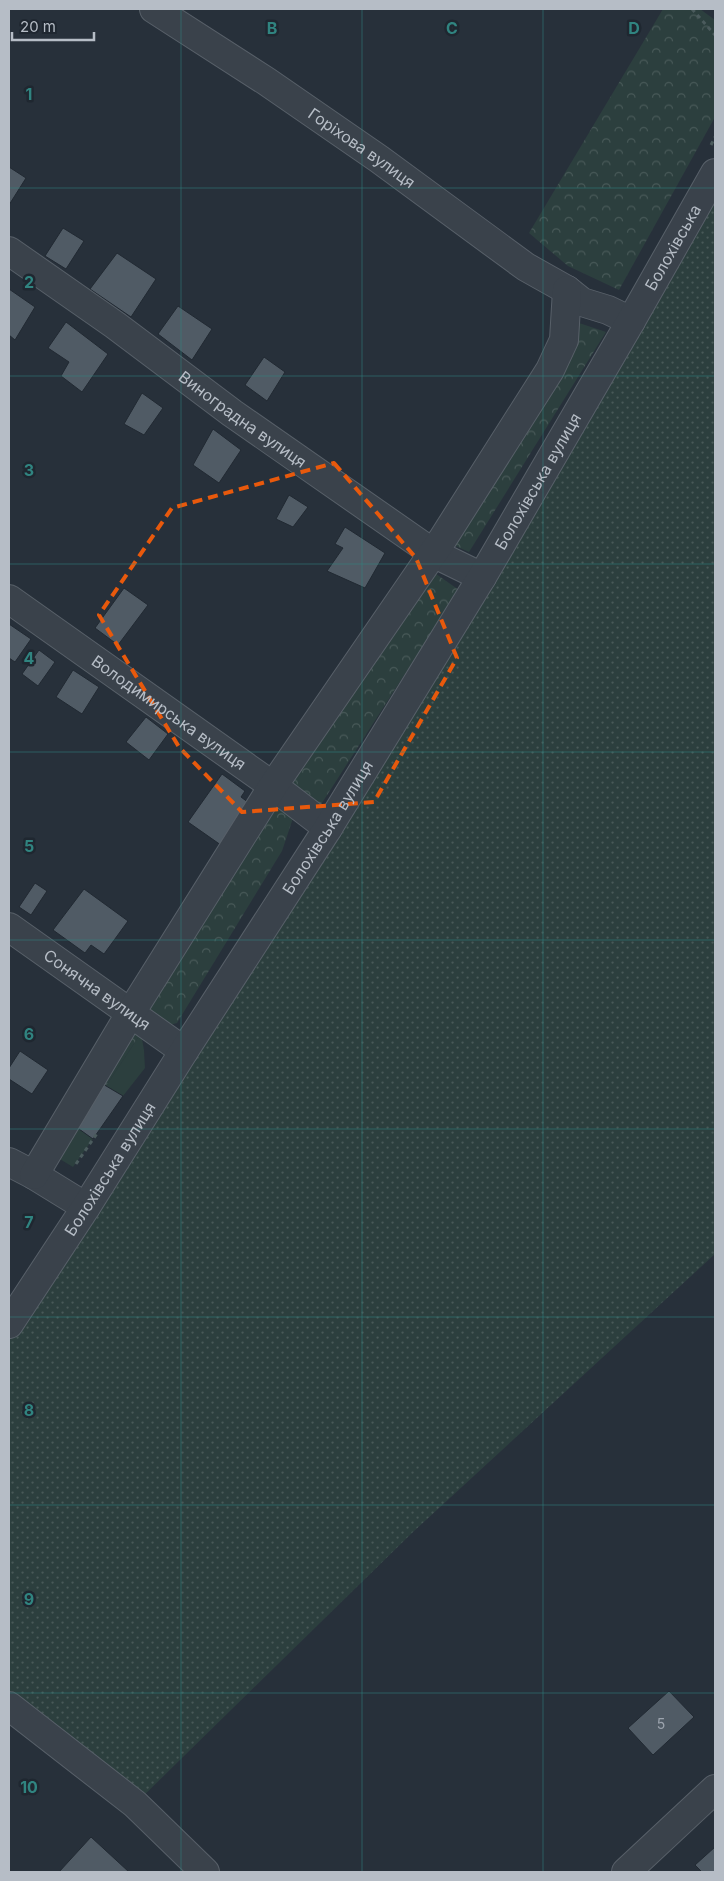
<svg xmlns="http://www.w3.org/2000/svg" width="724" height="1881" font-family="Inter,sans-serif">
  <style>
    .green { fill: #2c3f3e }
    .forest { fill: url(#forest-crowns) }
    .garden { fill: url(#garden-dots) }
    .building { fill: #505b65; stroke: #212932 }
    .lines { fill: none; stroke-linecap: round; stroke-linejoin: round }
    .minor-casing { stroke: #586069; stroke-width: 30 }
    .path { stroke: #4b5b5d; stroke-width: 3; stroke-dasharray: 4 4; stroke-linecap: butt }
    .minor { stroke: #3a424b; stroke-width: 28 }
    .marked { fill: none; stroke: #e8590c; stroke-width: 4; stroke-dasharray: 10 6; stroke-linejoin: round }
    .grid { fill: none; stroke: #308480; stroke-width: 1; stroke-opacity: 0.55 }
    .labels { text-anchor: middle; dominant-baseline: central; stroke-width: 5; stroke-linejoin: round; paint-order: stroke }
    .number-label { font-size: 14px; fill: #9ca4ae }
    .street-label { font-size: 16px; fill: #b6bdc6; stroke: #1f2730 }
    .grid-label { font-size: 16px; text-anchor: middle; font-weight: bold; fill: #308480; stroke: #1f2730; stroke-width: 5; stroke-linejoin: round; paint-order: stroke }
  </style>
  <defs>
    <pattern id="forest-crowns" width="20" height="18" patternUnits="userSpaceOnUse" patternTransform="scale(1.25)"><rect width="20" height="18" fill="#2c3f3e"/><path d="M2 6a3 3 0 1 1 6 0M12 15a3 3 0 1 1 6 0" fill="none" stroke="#485958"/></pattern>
    <pattern id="garden-dots" width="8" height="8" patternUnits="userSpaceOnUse" patternTransform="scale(1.25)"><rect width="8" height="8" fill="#2c3f3e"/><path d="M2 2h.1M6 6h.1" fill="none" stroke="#485958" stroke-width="1.8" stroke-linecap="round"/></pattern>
  </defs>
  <rect width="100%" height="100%" fill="#27303a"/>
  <g class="green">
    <path d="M 141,1033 L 144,1050 L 145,1068 L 123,1096 L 106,1086 Z"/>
    <path d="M 72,1124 L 93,1139 L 73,1167 L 48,1152 Z"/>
  </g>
  <g class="forest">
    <path d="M 663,9 L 700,9 L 715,20 L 715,117 L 619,290 L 568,266 L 529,233 Z"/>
    <path d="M 570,320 L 606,332 L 469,552 L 442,540 Z"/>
    <path d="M 429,569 L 459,590 L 320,806 L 282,791 Z"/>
    <path d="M 272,800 L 294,815 L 282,851 L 177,1023 L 158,1028 L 136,1012 Z"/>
    <path d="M 126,1025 L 141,1033 L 106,1086 L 100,1082 Z"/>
  </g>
  <path class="garden" d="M 715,173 L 715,1254 L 413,1532 L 135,1804 L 9,1706 L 9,1324 Z"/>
  <g class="building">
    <path d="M 9,167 L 26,178 L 9,205 Z"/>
    <path d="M 63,228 L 84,241 L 66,269 L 45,256 Z"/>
    <path d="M 117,253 L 156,279 L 131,317 L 90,289 Z"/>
    <path d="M 9,289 L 35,307 L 15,340 L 9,335 Z"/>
    <path d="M 178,306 L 212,329 L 192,360 L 158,334 Z"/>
    <path d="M 66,322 L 108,354 L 82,392 L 61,376 L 69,362 L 48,348 Z"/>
    <path d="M 264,357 L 285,372 L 267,401 L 245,385 Z"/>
    <path d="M 142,393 L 163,408 L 144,435 L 124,424 Z"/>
    <path d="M 213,429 L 241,450 L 219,483 L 193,465 Z"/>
    <path d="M 289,495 L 308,507 L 293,527 L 276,519 Z"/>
    <path d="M 345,527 L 385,553 L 365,588 L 327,571 L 343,548 L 335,544 Z"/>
    <path d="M 124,588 L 148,605 L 118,645 L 95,628 Z"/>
    <path d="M 9,624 L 31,639 L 15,662 L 9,658 Z"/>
    <path d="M 39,650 L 55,662 L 38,686 L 22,674 Z"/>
    <path d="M 73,670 L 99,687 L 82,714 L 56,697 Z"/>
    <path d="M 146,717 L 168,734 L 149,760 L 126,742 Z"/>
    <path d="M 222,774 L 245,791 L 241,797 L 257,809 L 228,850 L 188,822 Z"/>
    <path d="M 35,883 L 47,891 L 31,915 L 19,907 Z"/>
    <path d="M 84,889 L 128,921 L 104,954 L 91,945 L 85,953 L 53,930 Z"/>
    <path d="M 20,1051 L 48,1070 L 32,1094 L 9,1079 L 9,1068 Z"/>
    <path d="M 101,1083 L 123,1096 L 93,1139 L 72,1124 Z"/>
    <path d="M 669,1691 L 694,1717 L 653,1755 L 628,1728 Z"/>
    <path d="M 91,1837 L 129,1872 L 59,1872 Z"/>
    <path d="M 715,1847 L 715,1872 L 702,1872 L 695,1865 Z"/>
  </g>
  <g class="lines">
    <g class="minor-casing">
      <g id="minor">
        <path id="s1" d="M 154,9 L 266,81 L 379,159 L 526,267 L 567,290 L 582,302 L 608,310 L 631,321"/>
        <path id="s2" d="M 9,251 L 115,325 L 232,413 L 433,553 L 482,577"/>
        <path id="s3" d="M 9,599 L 273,786 L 328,828"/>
        <path id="s4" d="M 9,927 L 184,1051"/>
        <path d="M 9,1162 L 34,1175 L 86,1207"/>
        <path d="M 34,1175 L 130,1014 L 273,786 L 442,540 L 550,370 L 564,340 L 567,290"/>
        <path id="s5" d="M 9,1324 L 86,1207 L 184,1051 L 328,828 L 482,577 L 631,321 L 715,173"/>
        <path d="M 9,1706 L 135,1804 L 205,1872"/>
        <path d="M 626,1872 L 715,1789"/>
      </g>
    </g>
    <g class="path">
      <path d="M 692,9 L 715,35"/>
      <path d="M 711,145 L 715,137"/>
      <path d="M 76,1164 L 98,1132"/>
    </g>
    <use href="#minor" class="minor"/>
  </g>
  <path class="marked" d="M 334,463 L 416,558 L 457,658 L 374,802 L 242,812 L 179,747 L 99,615 L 172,508 Z"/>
  <path class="grid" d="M 181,9 L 181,1872M 362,9 L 362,1872M 543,9 L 543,1872M 9,188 L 715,188M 9,376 L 715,376M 9,564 L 715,564M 9,752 L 715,752M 9,940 L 715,940M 9,1129 L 715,1129M 9,1317 L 715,1317M 9,1505 L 715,1505M 9,1693 L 715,1693"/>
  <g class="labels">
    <g class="number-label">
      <text x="661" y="1723">5</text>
    </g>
    <g class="street-label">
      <text stroke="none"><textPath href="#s1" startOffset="250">Горіхова вулиця</textPath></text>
      <text stroke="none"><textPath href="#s5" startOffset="1265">Болохівська</textPath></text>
      <text stroke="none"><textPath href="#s2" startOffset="288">Виноградна вулиця</textPath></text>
      <text stroke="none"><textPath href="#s5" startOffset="995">Болохівська вулиця</textPath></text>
      <text stroke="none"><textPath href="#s3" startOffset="196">Володимирська вулиця</textPath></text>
      <text stroke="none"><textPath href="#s5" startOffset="590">Болохівська вулиця</textPath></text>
      <text stroke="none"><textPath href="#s4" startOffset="108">Сонячна вулиця</textPath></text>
      <text stroke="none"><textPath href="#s5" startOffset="185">Болохівська вулиця</textPath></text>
    </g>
  </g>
  <g class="grid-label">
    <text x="272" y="34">B</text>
    <text x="452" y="34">C</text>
    <text x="634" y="34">D</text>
    <text x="29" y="100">1</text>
    <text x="29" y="288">2</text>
    <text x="29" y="476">3</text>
    <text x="29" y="664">4</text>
    <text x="29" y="852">5</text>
    <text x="29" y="1040">6</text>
    <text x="29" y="1228">7</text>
    <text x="29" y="1416">8</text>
    <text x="29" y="1605">9</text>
    <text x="29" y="1793">10</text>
  </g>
  <rect width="724" height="1881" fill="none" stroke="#b6bdc6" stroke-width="20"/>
  <path d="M12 32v8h82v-8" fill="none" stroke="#b6bdc6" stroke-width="2.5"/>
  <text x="20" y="32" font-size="15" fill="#b6bdc6" stroke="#1f2730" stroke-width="4" paint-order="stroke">20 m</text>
</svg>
